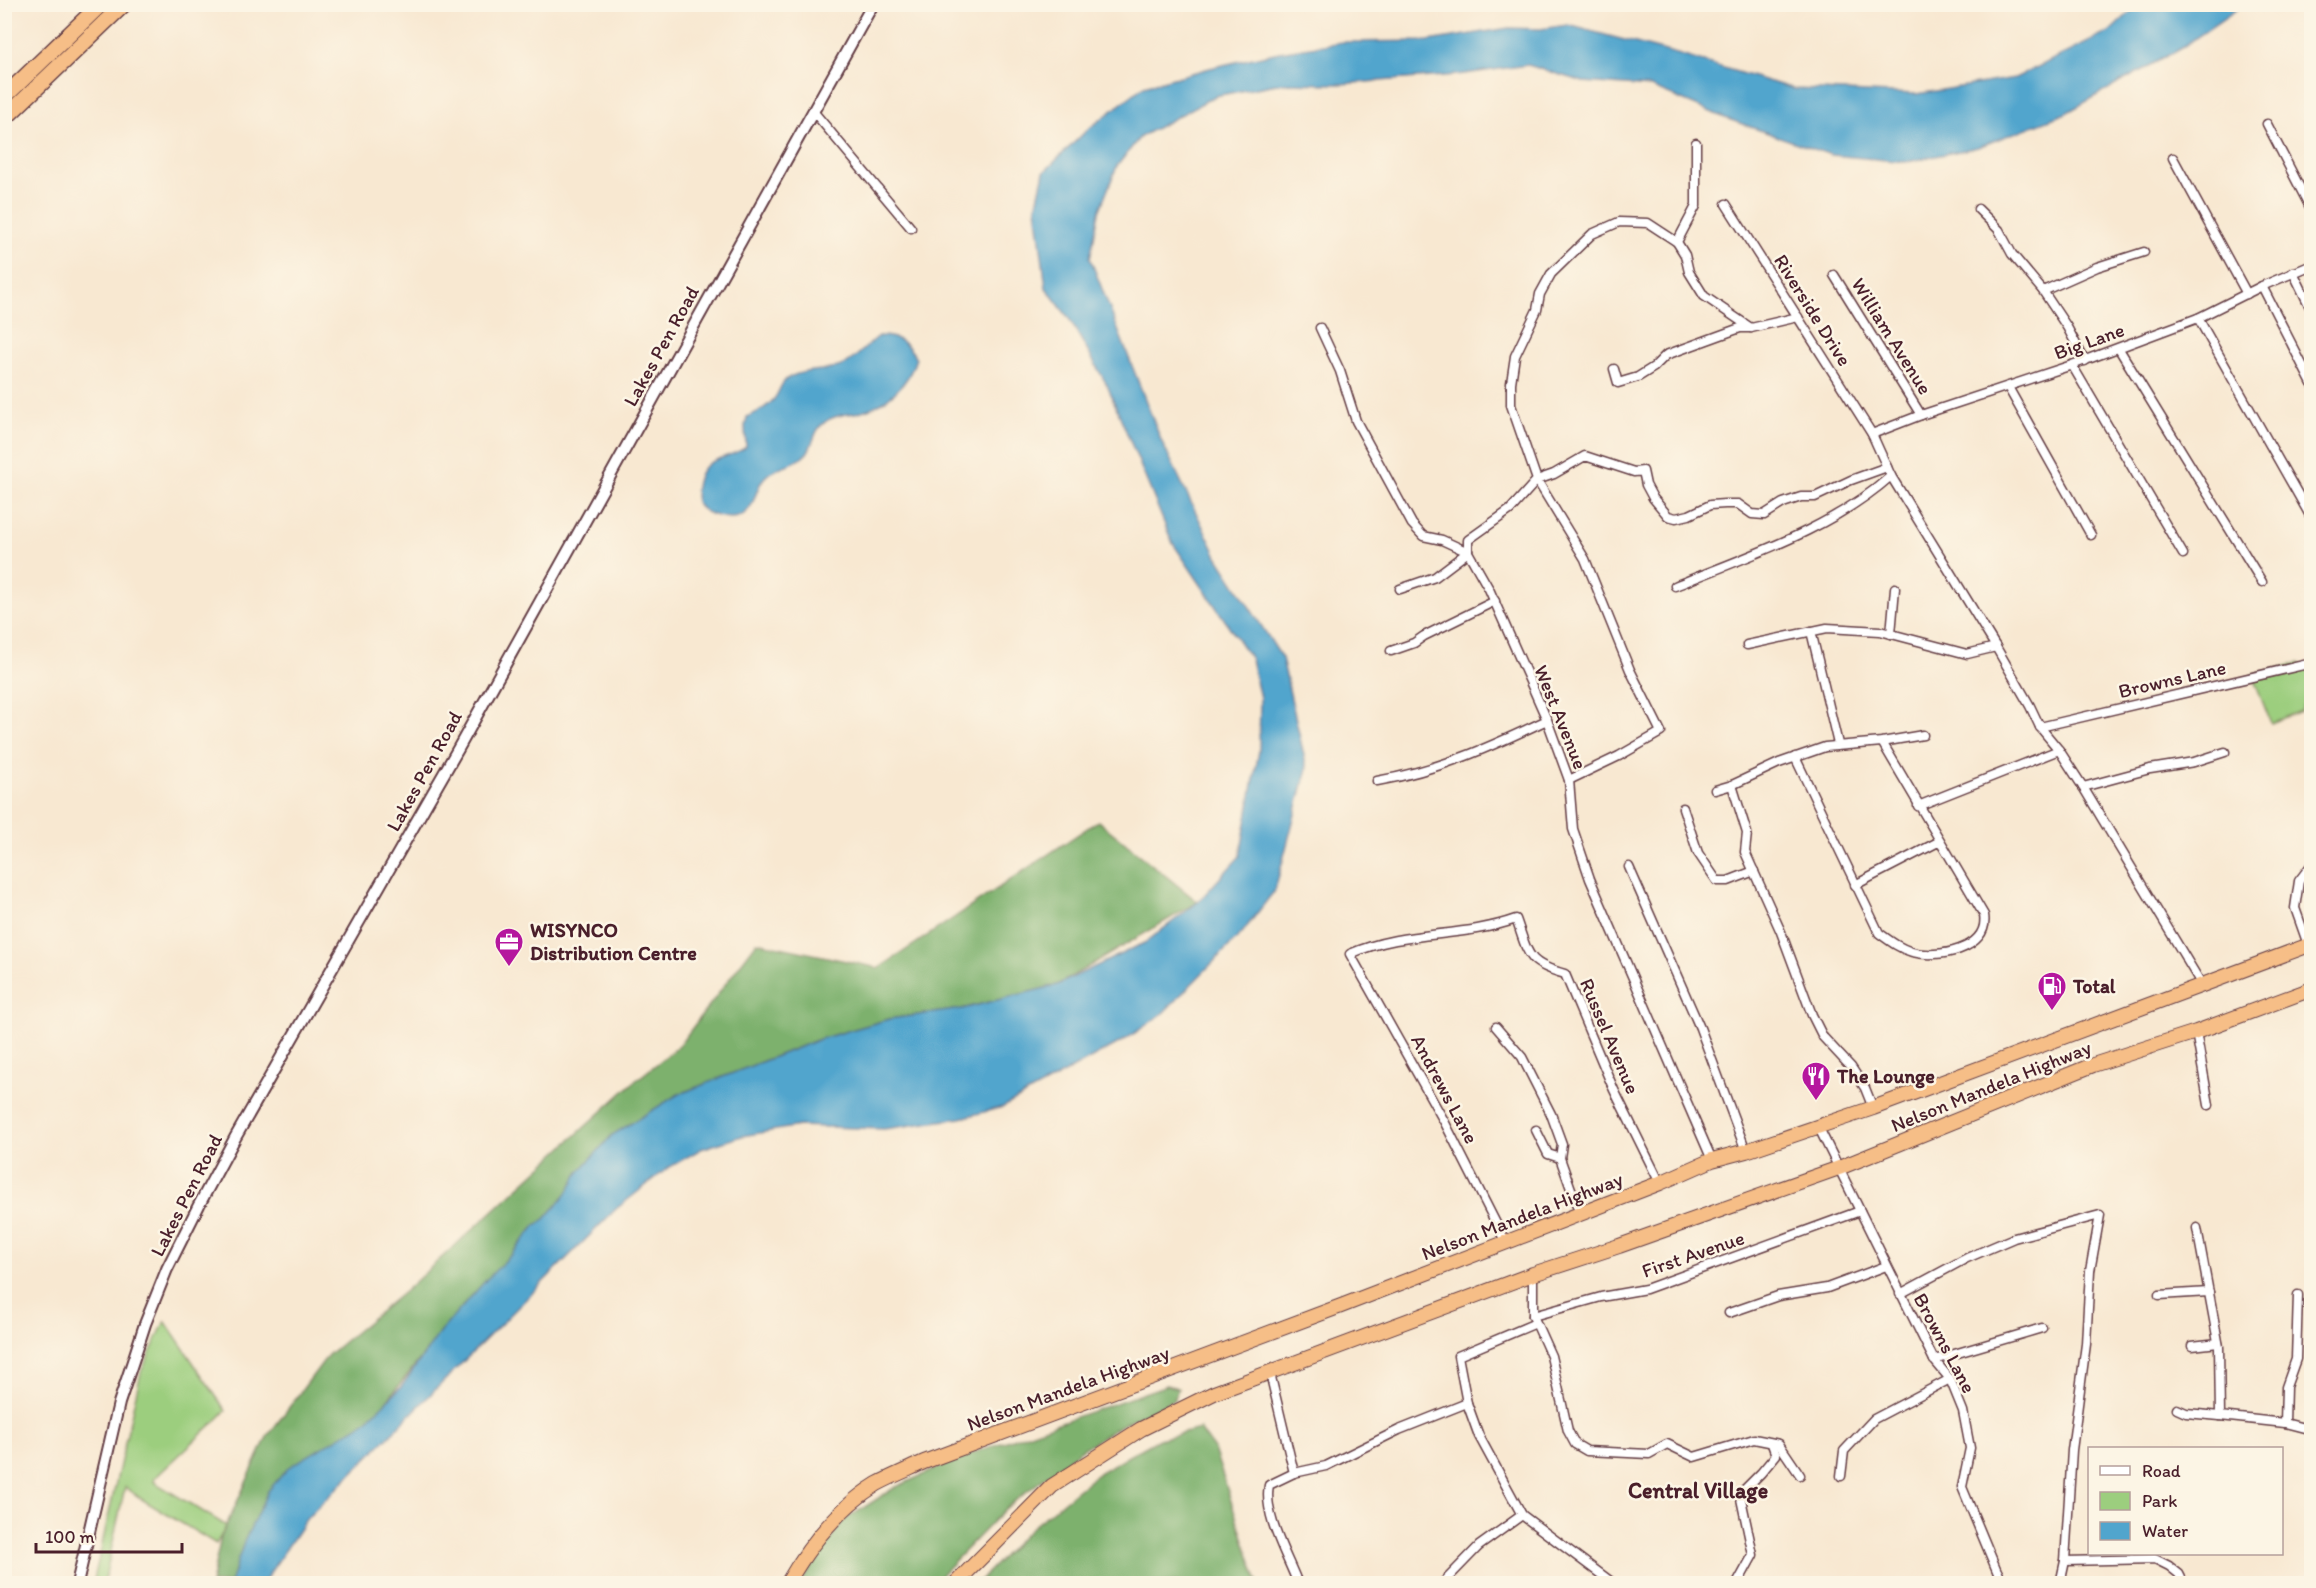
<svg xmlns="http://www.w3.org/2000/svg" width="2316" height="1588" font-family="Itim,sans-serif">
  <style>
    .green { fill: #9cce7e; stroke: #737654; stroke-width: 1.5 }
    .forest { fill: #7db16d; stroke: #64684c; stroke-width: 1.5 }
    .water { fill: #51a5cd; stroke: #4e627c; stroke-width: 1.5 }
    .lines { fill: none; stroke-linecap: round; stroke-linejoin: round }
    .minor-casing { stroke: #643d44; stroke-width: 11 }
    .tertiary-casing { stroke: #643d44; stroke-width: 14 }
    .trunk-casing { stroke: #643d44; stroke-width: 16 }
    .motorway-casing { stroke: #643d44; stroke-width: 18 }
    .minor { stroke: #fff; stroke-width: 8 }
    .tertiary { stroke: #fff; stroke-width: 10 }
    .trunk { stroke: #f6be87; stroke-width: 14 }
    .motorway { stroke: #f6be87; stroke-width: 15 }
    .labels { text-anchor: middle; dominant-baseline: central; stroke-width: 5; stroke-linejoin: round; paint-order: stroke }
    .street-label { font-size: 20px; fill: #4a1f2b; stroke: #fcf5e5 }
    .poi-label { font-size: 20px; font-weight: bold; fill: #4a1f2b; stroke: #fcf5e5; text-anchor: start }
    .quarter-label { font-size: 22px; font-weight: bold; fill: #4a1f2b; stroke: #fcf5e5 }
  </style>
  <rect width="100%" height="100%" fill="#fcf5e5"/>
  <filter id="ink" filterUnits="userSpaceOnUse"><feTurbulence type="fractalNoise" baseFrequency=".0167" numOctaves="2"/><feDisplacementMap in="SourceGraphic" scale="12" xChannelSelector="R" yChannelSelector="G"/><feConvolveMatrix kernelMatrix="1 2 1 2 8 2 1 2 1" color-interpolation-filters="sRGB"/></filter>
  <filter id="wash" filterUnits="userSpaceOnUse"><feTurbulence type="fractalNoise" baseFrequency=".008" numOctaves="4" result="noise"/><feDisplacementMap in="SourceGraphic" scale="24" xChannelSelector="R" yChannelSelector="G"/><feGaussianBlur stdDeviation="1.35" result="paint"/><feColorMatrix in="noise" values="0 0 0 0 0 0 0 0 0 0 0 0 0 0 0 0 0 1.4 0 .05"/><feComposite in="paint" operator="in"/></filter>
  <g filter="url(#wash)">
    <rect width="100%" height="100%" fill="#f8e8d1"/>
    <g class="green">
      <path d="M 2299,663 L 2311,671 L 2311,687 L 2301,711 L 2271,723 L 2252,675 Z"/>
      <path d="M 165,1321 L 226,1411 L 155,1478 L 154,1482 L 227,1526 L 216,1544 L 143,1500 L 125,1487 L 104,1583 L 93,1584 L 141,1372 Z"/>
    </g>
    <g class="forest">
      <path d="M 1098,821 L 1198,902 L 1057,985 L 962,1009 L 889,1019 L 820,1039 L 677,1095 L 579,1172 L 567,1193 L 545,1219 L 536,1225 L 512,1254 L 466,1302 L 384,1404 L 365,1422 L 333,1442 L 231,1583 L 211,1584 L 221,1537 L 267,1437 L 328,1355 L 405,1291 L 634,1082 L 678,1047 L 757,942 L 879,968 Z"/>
      <path d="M 1167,1385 L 1178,1388 L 1174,1400 L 1121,1425 L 1078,1452 L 1006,1508 L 933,1583 L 800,1583 L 843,1521 L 894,1488 L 964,1456 Z"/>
      <path d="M 1200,1429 L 1214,1449 L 1258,1583 L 977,1583 L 1032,1527 L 1100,1472 L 1159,1439 Z"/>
    </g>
    <g class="water">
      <path d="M 2139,4 L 2243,5 L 2181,48 L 2066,113 L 1978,147 L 1907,162 L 1831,155 L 1725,118 L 1651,87 L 1583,82 L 1528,65 L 1457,75 L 1340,84 L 1282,83 L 1215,96 L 1140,137 L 1117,166 L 1099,212 L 1090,258 L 1161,440 L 1217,556 L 1282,658 L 1307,769 L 1275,890 L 1242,933 L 1162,1014 L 1126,1039 L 1003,1107 L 961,1118 L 884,1129 L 799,1126 L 742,1136 L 701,1149 L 668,1168 L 616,1209 L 307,1518 L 263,1583 L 230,1583 L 244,1542 L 268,1491 L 289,1467 L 365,1422 L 401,1387 L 440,1332 L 486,1280 L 512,1254 L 536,1225 L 545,1219 L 567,1193 L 579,1172 L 612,1135 L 677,1095 L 820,1039 L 889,1019 L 962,1009 L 1057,985 L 1146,942 L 1198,902 L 1240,856 L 1259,751 L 1260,698 L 1251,659 L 1172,542 L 1107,385 L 1068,317 L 1046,288 L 1036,208 L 1044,172 L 1087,130 L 1144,86 L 1210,68 L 1279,52 L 1342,42 L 1428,41 L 1509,28 L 1540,29 L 1568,25 L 1677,54 L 1794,89 L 1917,94 L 2015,78 L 2109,32 Z"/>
      <path d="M 879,336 C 897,336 907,342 916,358 C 909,385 886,405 859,412 C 848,415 835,414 825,422 C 814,429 814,444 807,453 C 796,466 775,465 764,478 C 754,490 756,509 740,516 C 729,521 705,515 698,505 C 692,498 697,477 702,470 C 710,458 732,457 746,447 L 745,426 L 747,417 C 757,412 767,408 774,399 C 780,392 780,382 790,377 C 805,369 819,372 834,368 C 852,365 865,346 879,336 Z"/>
    </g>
  </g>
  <g filter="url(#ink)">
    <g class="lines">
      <g class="minor-casing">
        <g id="minor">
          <path d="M 813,111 L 911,228"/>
          <path d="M 2267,124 L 2312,211"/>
          <path d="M 1696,143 L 1696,206 L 1677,242 L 1685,255 L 1689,272 L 1704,296 L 1751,328"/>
          <path d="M 2173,158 L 2247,294"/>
          <path d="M 1726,204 L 1872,434 L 1891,476 L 1996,647 L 2030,706 L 2040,727 L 2059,750 L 2083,787 L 2202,985"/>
          <path d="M 1978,209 L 1999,230 L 2012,254 L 2043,291 L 2067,327 L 2085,361"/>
          <path d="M 2293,272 L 2312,311"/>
          <path d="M 1834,275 L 1921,415"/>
          <path d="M 2262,286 L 2312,384"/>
          <path d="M 2043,291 L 2097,267 L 2144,252"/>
          <path d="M 2198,318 L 2312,519"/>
          <path d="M 1320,328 L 1340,371 L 1356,421 L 1412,524 L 1423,536 L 1442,540 L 1468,552 L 1489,589 L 1547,720 L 1569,780 L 1573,829 L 1590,879 L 1712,1160"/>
          <path d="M 2119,349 L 2262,582"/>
          <path d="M 2072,365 L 2183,554"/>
          <path d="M 1614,369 L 1618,383 L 1638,377 L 1654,367 L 1666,355 L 1740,328 L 1751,328 L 1798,317"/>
          <path d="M 2008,387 L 2091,535"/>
          <path d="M 1872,434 L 1921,415 L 2072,365 L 2198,318 L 2262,286 L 2312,265"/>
          <path d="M 1675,586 C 1750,555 1830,530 1891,476"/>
          <path d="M 1400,589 L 1435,577 L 1468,552 L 1468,540 L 1510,510 L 1537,480 L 1511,405 L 1511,383 L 1515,356 L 1537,310 L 1540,294 L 1551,274 L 1592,234 L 1619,222 L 1648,223 L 1677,242"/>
          <path d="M 1811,631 L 1838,744"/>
          <path d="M 1891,634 L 1895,588"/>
          <path d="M 1747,645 L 1827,628 L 1880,631 L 1967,654 L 1996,647"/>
          <path d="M 1391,651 L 1414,643 L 1424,636 L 1495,601"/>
          <path d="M 2040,727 L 2312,663"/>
          <path d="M 1795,757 L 1879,933 C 1890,941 1899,948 1912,952 C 1936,959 1990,950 1984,915 L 1882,742"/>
          <path d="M 1569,780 L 1619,756 L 1661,732 L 1630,670 L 1585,559 L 1537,480 L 1554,474 L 1585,456 L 1634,472 L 1643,471 L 1646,485 L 1653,498 L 1668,516 L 1676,518 L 1689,515 L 1710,505 L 1725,504 L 1738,504 L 1752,514 L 1764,515 L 1783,503 L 1801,497 L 1815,497 L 1851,480 L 1887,467"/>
          <path d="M 1377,781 C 1440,770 1490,747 1547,720"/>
          <path d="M 1732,785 L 1747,833 L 1745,852 L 1781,932 L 1812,1015 L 1823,1037 L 1851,1067 L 1865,1088 L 1873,1108"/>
          <path d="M 2083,787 L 2150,769 L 2194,762 L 2225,752"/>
          <path d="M 1715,790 L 1732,785 L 1779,763 L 1825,747 L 1882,742 L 1923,735"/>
          <path d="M 1918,806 L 2059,750"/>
          <path d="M 1683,808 L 1698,853 L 1717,881 L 1728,881 L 1754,871"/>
          <path d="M 2312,864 L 2299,881 L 2295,908 L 2312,956"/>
          <path d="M 1629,867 L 1700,1028 L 1746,1151"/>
          <path d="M 1855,885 L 1940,841"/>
          <path d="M 1496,1027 L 1522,1057 L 1551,1114 L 1562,1144 L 1560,1158 L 1580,1214"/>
          <path d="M 2196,1032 L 2209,1105"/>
          <path d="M 1818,1126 L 1934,1360 L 1950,1379 L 1963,1411 L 1970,1448 L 1962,1487 L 1997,1571 L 2004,1584"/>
          <path d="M 1536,1130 L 1548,1154 L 1560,1158"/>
          <path d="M 2197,1228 L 2219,1347 L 2220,1416 L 2285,1423 L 2312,1430"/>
          <path d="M 1506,1243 L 1444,1121 L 1350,954 C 1407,929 1460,939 1516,919 C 1529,955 1526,963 1565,974 L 1614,1090 L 1660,1183"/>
          <path d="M 1533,1274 L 1533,1316 L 1551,1356 L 1568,1431 L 1575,1444 L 1587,1451 L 1649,1454 L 1667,1444 L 1694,1457 L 1754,1439 L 1779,1444 L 1800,1475"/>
          <path d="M 1900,1294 L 1967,1258 L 2014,1238 L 2100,1215 L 2090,1271 L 2086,1344 L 2072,1450 L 2065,1561 L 2060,1584"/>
          <path d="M 2159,1295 L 2209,1292"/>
          <path d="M 1729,1313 L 1778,1296 L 1827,1288 L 1886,1266"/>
          <path d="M 1533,1316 L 1601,1297 L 1646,1289 L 1860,1211"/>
          <path d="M 1536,1323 L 1458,1356 L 1467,1403 L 1479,1436 L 1522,1515 L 1614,1584"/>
          <path d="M 2192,1346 L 2218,1343"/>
          <path d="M 1934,1360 L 2042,1328"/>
          <path d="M 1270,1373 L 1294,1473 L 1269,1485 C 1263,1515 1287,1555 1298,1584"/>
          <path d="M 2177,1409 L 2186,1413 L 2220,1416"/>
          <path d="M 2285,1423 L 2286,1387 L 2296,1359 L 2298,1295"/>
          <path d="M 1294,1473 L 1326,1466 L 1399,1430 L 1467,1403"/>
          <path d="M 1841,1476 L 1844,1451 L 1874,1419 L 1950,1379"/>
          <path d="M 2065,1561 L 2155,1559 L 2169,1566 L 2179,1574 L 2184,1584"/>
          <path d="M 1442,1584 L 1479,1546 L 1522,1515"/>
          <path d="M 1737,1584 L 1753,1555 L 1740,1494 L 1761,1473 L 1776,1455 L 1772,1444"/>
          <path d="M 2310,1584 L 2312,1582"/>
        </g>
      </g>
      <g class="tertiary-casing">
        <path id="tertiary" d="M 77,1584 L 119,1403 L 133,1361 L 145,1324 L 167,1269 L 199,1205 L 235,1138 L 458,749 L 873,4"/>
      </g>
      <g class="trunk-casing">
        <g id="trunk">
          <path d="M 787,1584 C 810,1544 838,1508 877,1484 C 892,1476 909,1469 924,1462 L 1341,1306 L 1660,1183 L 1712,1160 L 1746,1151 L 1873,1108 L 2312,944"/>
          <path d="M 955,1584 L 1052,1486 L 1141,1429 L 1214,1393 L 1533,1274 L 1619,1246 L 1839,1168 L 2093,1065 L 2196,1032 L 2312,989"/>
        </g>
      </g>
      <g class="motorway-casing">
        <g id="motorway">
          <path d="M 4,97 L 101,4"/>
          <path d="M 4,119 L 124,4"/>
        </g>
      </g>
      <use href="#minor" class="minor"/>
      <use href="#tertiary" class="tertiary"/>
      <use href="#trunk" class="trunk"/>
      <use href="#motorway" class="motorway"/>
    </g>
  </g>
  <defs>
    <g id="office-pin" transform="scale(1.5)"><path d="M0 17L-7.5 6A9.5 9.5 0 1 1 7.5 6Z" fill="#b5179e" stroke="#fcf5e5"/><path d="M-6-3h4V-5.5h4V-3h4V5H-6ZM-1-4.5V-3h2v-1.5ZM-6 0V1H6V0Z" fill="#fff"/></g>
    <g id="fuel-pin" transform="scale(1.5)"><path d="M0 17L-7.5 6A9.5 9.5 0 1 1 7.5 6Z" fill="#b5179e" stroke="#fcf5e5"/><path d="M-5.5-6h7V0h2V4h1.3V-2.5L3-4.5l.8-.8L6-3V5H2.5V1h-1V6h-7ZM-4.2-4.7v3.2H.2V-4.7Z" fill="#fff"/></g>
    <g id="restaurant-pin" transform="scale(1.5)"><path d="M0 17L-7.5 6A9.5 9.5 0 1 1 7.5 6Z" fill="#b5179e" stroke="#fcf5e5"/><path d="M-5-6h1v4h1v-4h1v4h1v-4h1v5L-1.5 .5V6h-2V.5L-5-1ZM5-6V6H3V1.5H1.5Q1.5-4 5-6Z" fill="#fff"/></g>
  </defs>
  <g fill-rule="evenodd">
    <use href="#office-pin" x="509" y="942"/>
    <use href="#fuel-pin" x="2052" y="986"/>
    <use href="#restaurant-pin" x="1816" y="1076"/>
  </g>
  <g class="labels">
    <g class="street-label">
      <text transform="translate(1813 310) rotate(58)">Riverside Drive</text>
      <text transform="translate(1892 336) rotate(58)">William Avenue</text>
      <text transform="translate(2089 341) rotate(-20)">Big Lane</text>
      <text transform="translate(661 346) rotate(-61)">Lakes Pen Road</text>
      <text transform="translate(2172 679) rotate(-13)">Browns Lane</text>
      <text transform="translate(1561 717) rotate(68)">West Avenue</text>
      <text transform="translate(424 771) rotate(-61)">Lakes Pen Road</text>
      <text transform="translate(1610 1036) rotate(67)">Russel Avenue</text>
      <text transform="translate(1991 1086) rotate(-22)">Nelson Mandela Highway</text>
      <text transform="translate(1445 1089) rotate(62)">Andrews Lane</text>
      <text transform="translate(186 1195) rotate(-63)">Lakes Pen Road</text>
      <text transform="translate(1522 1216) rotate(-21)">Nelson Mandela Highway</text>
      <text transform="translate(1693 1254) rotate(-19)">First Avenue</text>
      <text transform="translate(1945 1343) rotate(62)">Browns Lane</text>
      <text transform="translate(1068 1388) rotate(-20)">Nelson Mandela Highway</text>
    </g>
    <g class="poi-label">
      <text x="530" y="930">WISYNCO<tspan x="530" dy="23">Distribution Centre</tspan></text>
      <text x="2073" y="986">Total</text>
      <text x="1837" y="1076">The Lounge</text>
    </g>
    <g class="quarter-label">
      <text x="1698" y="1490">Central Village</text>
    </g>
  </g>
  <rect width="2316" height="1588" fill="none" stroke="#fcf5e5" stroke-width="24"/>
  <rect x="2088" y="1447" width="195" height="108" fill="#fcf5e5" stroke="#b59f9b" stroke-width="1.5"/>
  <rect x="2100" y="1466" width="30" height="9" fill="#ffffff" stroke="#b59f9b" stroke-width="1.5"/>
  <text x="2142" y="1477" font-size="18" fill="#4a1f2b">Road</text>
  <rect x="2100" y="1492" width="30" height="18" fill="#9cce7e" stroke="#b59f9b" stroke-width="1.5"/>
  <text x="2142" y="1507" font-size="18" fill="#4a1f2b">Park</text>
  <rect x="2100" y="1522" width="30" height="18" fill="#51a5cd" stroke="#b59f9b" stroke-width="1.5"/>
  <text x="2142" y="1537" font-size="18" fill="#4a1f2b">Water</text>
  <path d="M36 1543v9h146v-9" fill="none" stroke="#4a1f2b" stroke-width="3"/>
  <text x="45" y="1543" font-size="18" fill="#4a1f2b" stroke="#fcf5e5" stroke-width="4.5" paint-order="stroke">100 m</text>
</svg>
